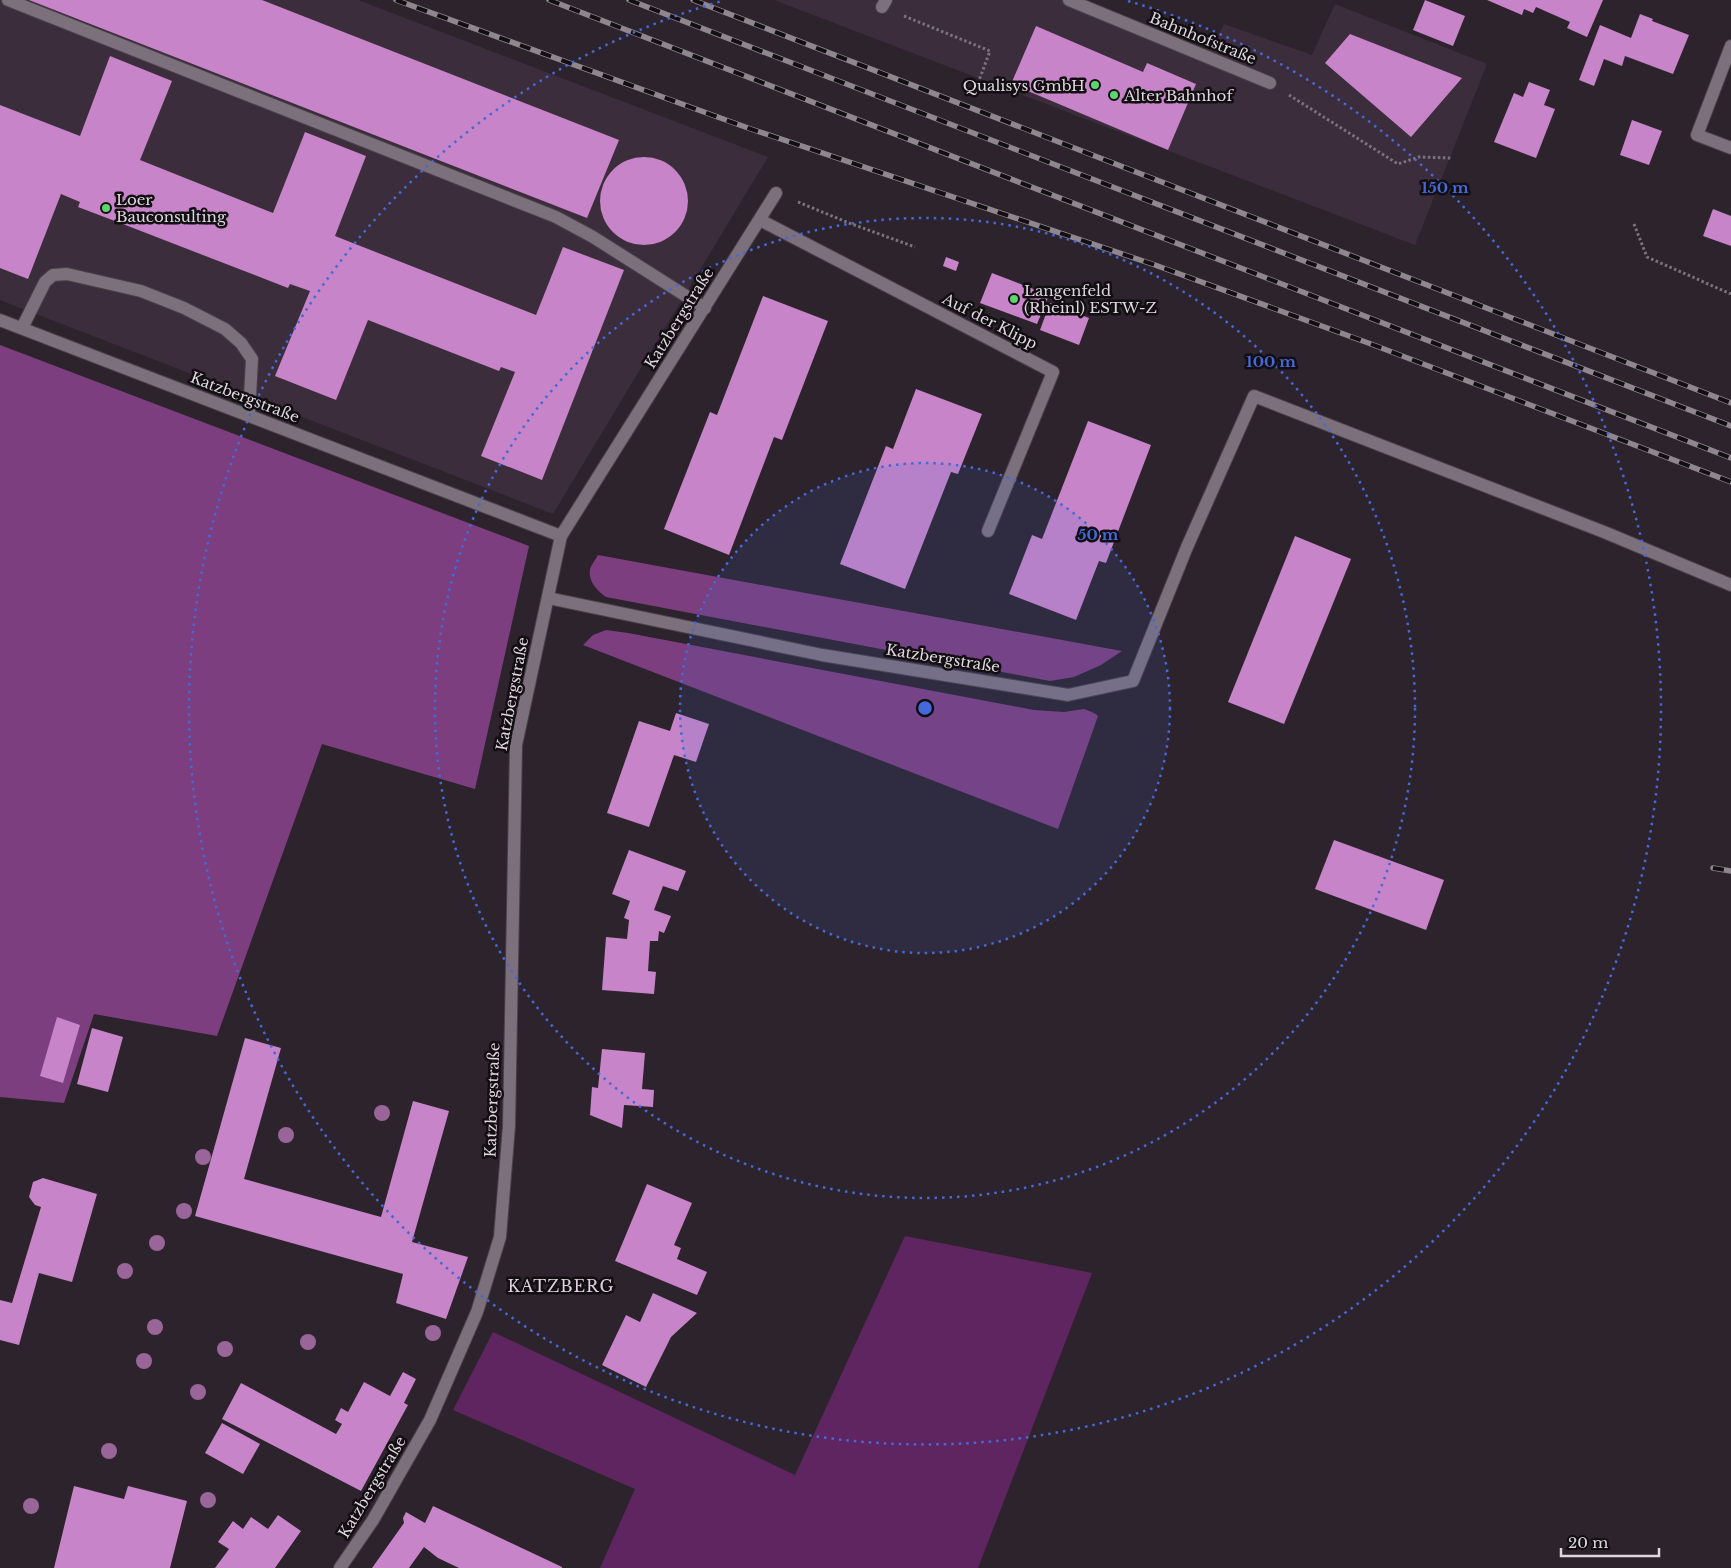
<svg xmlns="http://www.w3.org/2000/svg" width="1731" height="1568" font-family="'Libre Baskerville',serif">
	<rect width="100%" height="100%" fill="#2d232d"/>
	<g fill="#3c2d3c">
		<polygon points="0,0 358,0 768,157 553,514 0,300"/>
		<polygon points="774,0 1070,0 1211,50 1224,24 1312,55 1335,4 1487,64 1415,245"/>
	</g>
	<polygon fill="#5f2561" points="905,1236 1092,1273 978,1568 600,1568 635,1489 453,1410 493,1332 795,1475"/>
	<g fill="#7c3e7e">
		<polygon points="0,345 529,546 475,789 322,744 217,1036 94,1014 64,1103 0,1097"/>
		<path d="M598 555 1122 651 1101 665 1074 677 1050 681 606 597C597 591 588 581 590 570 591 565 596 559 598 555Z"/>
		<polygon points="606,630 628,633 1034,710 1064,712 1084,709 1094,713 1098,716 1058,829 583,645 593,635"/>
	</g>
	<g fill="#c784c8">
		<polygon points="29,0 262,0 619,140 587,218"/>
		<polygon points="1425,0 1465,16 1453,46 1413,30"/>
		<polygon points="1487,0 1603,0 1587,37 1567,28 1570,22 1536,7 1533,13 1524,9 1522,15"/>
		<polygon points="1640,14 1653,19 1652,21 1689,35 1673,74 1625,56 1622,66 1604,59 1594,86 1579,80 1600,25 1631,38"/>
		<polygon points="1036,26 1143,72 1147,63 1196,84 1168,150 1011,84"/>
		<polygon points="1350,34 1462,78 1411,137 1325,63"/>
		<polygon points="110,56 172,81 140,160 273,213 305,132 366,156 335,236 536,315 563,247 624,270 542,480 481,456 515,372 501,367 499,371 368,320 336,400 275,376 310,291 290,284 288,288 128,226 78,207 80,202 61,194 28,279 0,268 0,105 80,136"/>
		<polygon points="1529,82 1550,90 1544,105 1555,109 1536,158 1494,142 1514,93 1523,97"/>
		<polygon points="1632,120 1662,131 1649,165 1620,155"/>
		<circle cx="644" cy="201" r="44"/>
		<polygon points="1713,209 1731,216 1731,246 1703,236"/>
		<polygon points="946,257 959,262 956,271 943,266"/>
		<polygon points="992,273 1049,295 1037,324 980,303"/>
		<polygon points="763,296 828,321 782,440 774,437 729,555 664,529 710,412 717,415"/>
		<polygon points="1050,303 1089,318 1079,345 1040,330"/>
		<polygon points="916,389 982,414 958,474 951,472 905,589 840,564 886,446 893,449"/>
		<polygon points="1088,421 1151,445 1106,563 1099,561 1076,620 1009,594 1032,535 1042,539"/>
		<polygon points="1295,536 1351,559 1284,724 1228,702"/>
		<polygon points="676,713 709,724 696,762 674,755 649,827 607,813 639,721 670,731"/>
		<polygon points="1334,840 1444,880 1426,930 1315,889"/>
		<polygon points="629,850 686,871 678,891 663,886 654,910 671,916 664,933 659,931 658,941 650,941 648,971 656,972 654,994 602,990 606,937 627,939 629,920 624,918 630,901 612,894"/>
		<polygon points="57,1017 80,1025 63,1083 40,1076"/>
		<polygon points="92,1028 123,1037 108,1092 77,1084"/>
		<polygon points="245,1038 281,1048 244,1179 381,1217 413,1101 449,1111 412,1242 468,1257 446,1319 396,1303 403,1274 195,1216"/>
		<polygon points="602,1049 645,1053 642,1089 654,1090 653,1107 624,1105 622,1128 590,1115 592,1087 598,1088"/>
		<polygon points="43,1178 97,1194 72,1282 39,1273 19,1345 0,1340 0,1300 12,1303 41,1207 35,1205 29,1197 33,1182"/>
		<polygon points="647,1184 692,1203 674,1245 681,1248 677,1259 707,1272 697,1295 615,1261"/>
		<polygon points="653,1293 697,1313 671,1337 646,1387 602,1365 626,1315 640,1322"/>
		<polygon points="403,1372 416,1379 404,1403 408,1405 361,1491 222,1419 241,1383 336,1434 342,1424 335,1420 341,1408 348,1412 364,1382 390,1396"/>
		<polygon points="222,1423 260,1444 243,1474 205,1453"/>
		<polygon points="74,1486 124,1499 128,1486 187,1501 170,1568 54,1568"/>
		<polygon points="433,1506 562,1567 562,1568 459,1568 438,1558 424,1547 409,1568 372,1568 404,1523 403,1518 406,1512 425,1523"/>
		<polygon points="278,1515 301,1531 275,1568 215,1568 229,1549 218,1542 233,1521 243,1529 251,1517 268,1529"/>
	</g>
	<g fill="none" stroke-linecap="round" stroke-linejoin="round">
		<g stroke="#4a4149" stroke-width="14">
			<g id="lane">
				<polyline points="8,0 556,217 593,237 705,308"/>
				<polyline points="22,328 45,282 53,275 67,274 141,291 184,308 225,329 241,343 252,359 249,415"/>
				<polyline points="548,598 822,655 1068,695 1133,681 1187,547 1254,396 1604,532 1731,585"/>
			</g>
		</g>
		<g stroke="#4a4149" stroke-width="14">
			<g id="street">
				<polyline points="1069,0 1270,83"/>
				<polyline points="882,7 886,0"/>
				<polyline points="1731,46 1697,135 1731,148"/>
				<polyline points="760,220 1053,372 988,531"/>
				<polyline points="0,320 561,536"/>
				<polyline points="340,1568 373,1520 430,1420 477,1312 500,1237 509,1126 516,745 561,536 776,193"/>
			</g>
		</g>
		<g stroke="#7b727b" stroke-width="3" stroke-dasharray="2.5 2.5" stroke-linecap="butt">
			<polyline points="904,16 990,51 978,83"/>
			<polyline points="1289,95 1398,164 1419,157 1451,158"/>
			<polyline points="798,202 849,223 915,247"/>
			<polyline points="1634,224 1647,257 1731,294"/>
		</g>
		<use href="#lane" stroke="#7d707d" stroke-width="12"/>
		<use href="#street" stroke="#7d707d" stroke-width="12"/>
		<g stroke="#8f868f" stroke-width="5.5">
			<g id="rail">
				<polyline points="396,0 748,128 1155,265 1371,344 1731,482"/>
				<polyline points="549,0 1731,458"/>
				<polyline points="629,0 1731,426"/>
				<polyline points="693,0 1731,403"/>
				<polyline points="1713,868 1731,871"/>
			</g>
		</g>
		<use href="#rail" stroke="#120e12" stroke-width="4" stroke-dasharray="11" stroke-linecap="butt"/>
	</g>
	<g fill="#9a669a">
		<circle cx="382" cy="1113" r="8"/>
		<circle cx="286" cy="1135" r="8"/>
		<circle cx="203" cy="1157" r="8"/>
		<circle cx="184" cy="1211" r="8"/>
		<circle cx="157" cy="1243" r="8"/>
		<circle cx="125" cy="1271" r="8"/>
		<circle cx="155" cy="1327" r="8"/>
		<circle cx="433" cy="1333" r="8"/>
		<circle cx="308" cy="1342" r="8"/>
		<circle cx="225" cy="1349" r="8"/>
		<circle cx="144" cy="1361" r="8"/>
		<circle cx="198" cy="1392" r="8"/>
		<circle cx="109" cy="1451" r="8"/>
		<circle cx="208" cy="1500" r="8"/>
		<circle cx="31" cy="1506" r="8"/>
	</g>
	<circle cx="925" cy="708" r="245" fill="#4469d9" fill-opacity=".12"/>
	<g fill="none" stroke="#4469d9" stroke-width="2.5" stroke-dasharray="2.5 5">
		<circle cx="925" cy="708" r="245"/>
		<circle cx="925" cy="708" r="490"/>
		<path d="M1128 1A736 736 0 1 1 722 1"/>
	</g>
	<g fill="#5bd56e" stroke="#120e12" stroke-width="2">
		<circle cx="1095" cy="85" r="5"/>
		<circle cx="1114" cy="95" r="5"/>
		<circle cx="106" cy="208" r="5"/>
		<circle cx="1014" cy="299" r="5"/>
	</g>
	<g text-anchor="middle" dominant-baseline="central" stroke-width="5" stroke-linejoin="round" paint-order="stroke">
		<g font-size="15" fill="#dfd7de" stroke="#120e12">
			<text transform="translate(1203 38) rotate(22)">Bahnhofstraße</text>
			<text transform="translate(679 318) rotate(-58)">Katzbergstraße</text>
			<text transform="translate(990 321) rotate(27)">Auf der Klipp</text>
			<text transform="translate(245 397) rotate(21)">Katzbergstraße</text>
			<text transform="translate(943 658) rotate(9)">Katzbergstraße</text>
			<text transform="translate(512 694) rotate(-79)">Katzbergstraße</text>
			<text transform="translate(492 1100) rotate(-88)">Katzbergstraße</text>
			<text transform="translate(372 1487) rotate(-59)">Katzbergstraße</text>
		</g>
		<g font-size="15" fill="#dfd7de" stroke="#120e12" text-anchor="start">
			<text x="1085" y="85" text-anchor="end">Qualisys GmbH</text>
			<text x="1124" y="95">Alter Bahnhof</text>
			<text x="116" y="199">Loer<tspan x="116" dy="17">Bauconsulting</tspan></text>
			<text x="1024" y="290">Langenfeld<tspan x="1024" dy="17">(Rheinl) ESTW-Z</tspan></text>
		</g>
		<g font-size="16" letter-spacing="1" fill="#dfd1df" stroke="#120e12">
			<text x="561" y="1286">KATZBERG</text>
		</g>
	</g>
	<circle cx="925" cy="708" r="8" fill="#4469d9" stroke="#120e12" stroke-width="2.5"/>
	<g font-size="15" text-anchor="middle" font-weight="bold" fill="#4469d9" stroke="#120e12" stroke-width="5" stroke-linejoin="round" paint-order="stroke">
		<text x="1445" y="193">150 m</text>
		<text x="1271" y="367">100 m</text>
		<text x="1098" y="540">50 m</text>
	</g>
	<path d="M1561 1548v8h98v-8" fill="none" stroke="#dfd7de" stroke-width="2.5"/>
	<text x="1568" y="1548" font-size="15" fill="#dfd7de" stroke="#120e12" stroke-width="4" paint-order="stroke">20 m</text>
</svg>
